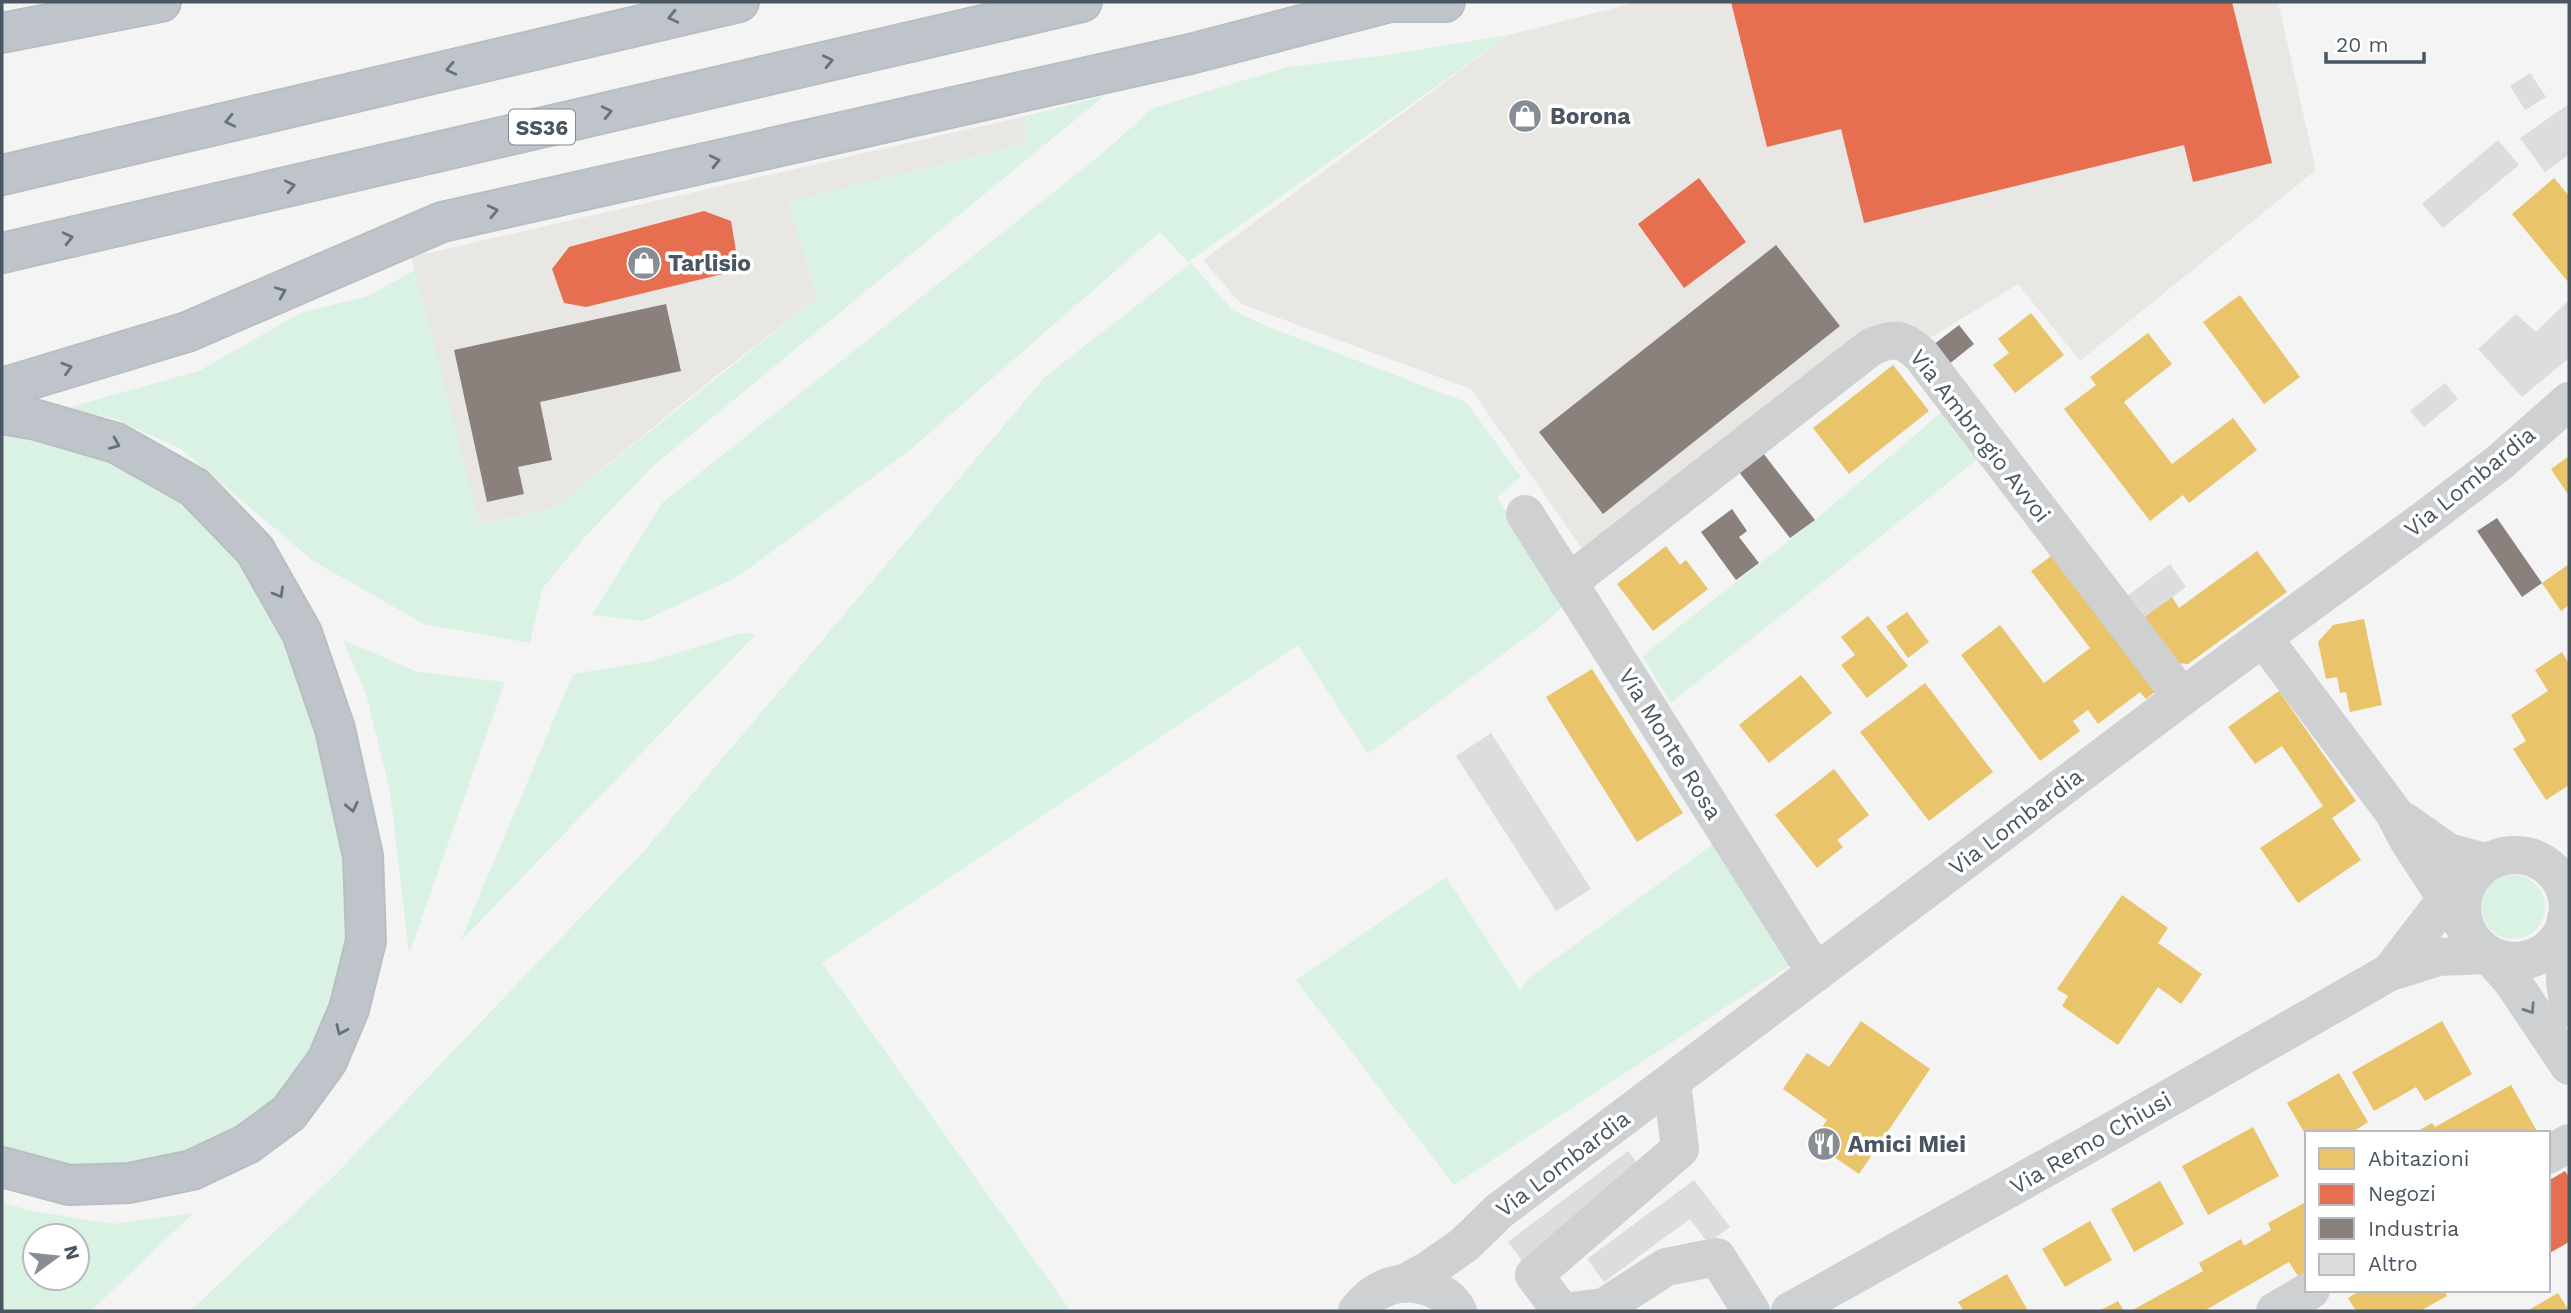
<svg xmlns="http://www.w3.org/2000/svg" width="2571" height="1313" font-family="'Work Sans',sans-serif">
	<rect width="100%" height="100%" fill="#f4f4f4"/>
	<g fill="#e8e7e3">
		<polygon points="1637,2 2278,2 2316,170 2080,361 2018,284 1932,337 1867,330 1583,550 1471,389 1241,304 1203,260 1509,35"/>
		<polygon points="1026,116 1027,143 788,202 818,297 706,384 553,509 479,524 411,257"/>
	</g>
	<g fill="#d9f2e3" fill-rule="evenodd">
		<polygon points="1509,35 1188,262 1160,232 910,450 737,577 643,621 592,615 662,503 1104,152 1153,108 1288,67 1387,55"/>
		<polygon points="1104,96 653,466 583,539 542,589 530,643 424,624 313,561 181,449 112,418 63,409 199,371 300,313 368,296 415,270 479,524 553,509 818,297 788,202 1027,143 1026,116"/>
		<polygon points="1191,263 1232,310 1269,327 1466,402 1521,477 1497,497 1565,605 1537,629 1368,754 1298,645 822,963 1071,1311 190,1311 336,1174 644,851 1045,377"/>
		<polygon points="1943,411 1979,458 1671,703 1642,656 1815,520"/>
		<polygon points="2,435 54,444 124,468 186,506 239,562 284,631 318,732 347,863 354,941 337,1016 297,1083 239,1134 168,1164 91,1171 15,1154 2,1145"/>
		<polygon points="741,633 756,634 460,942 573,674 652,661"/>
		<polygon points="343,640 418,672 505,682 409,954 390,791 367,697"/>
		<polygon points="1716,842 1793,963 1454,1185 1296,980 1446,877 1520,990 1529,978"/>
		<circle cx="2513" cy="907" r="32"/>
		<path d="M2 1202 27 1210 112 1224 193 1213 91 1311H2ZM77 1236V1278H35V1236Z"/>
	</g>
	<g fill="#e9c46a">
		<polygon points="2554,178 2569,196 2569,283 2512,214"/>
		<polygon points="2240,295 2300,377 2264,404 2203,322"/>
		<polygon points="2031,313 2064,355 2015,393 1993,365 2009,353 1998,339"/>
		<polygon points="2148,333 2172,364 2124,402 2172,464 2233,418 2257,450 2189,503 2183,495 2150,521 2064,409 2096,385 2090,377"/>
		<polygon points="1893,365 1929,411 1849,474 1813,428"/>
		<polygon points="2569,456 2569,496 2551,469"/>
		<polygon points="1666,546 1680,565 1686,560 1708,589 1653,631 1617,584"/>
		<polygon points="2059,550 2163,686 2146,699 2140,692 2098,724 2088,710 2073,721 2080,731 2040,761 1961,655 2000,625 2044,683 2090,648 2031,571"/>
		<polygon points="2257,551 2287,592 2188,664 2176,663 2143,618 2172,597 2179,608"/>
		<polygon points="2569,564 2569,605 2561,611 2542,583"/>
		<polygon points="1907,612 1929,642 1908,658 1886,627"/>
		<polygon points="1868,616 1908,666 1867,698 1841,665 1855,655 1841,637"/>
		<polygon points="2364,619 2382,705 2350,712 2346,692 2340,693 2337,677 2326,679 2318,642 2333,625"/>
		<polygon points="2562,652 2569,664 2569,785 2546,800 2513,749 2526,741 2511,715 2548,691 2535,670"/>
		<polygon points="1592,669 1683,813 1637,842 1546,697"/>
		<polygon points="1801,675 1832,713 1769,763 1739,725"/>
		<polygon points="1925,683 1993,772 1929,821 1860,732"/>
		<polygon points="2279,691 2356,801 2332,818 2361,860 2298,903 2260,848 2323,806 2282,746 2255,764 2228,727"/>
		<polygon points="1834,769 1869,815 1837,840 1843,847 1817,868 1775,815"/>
		<polygon points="2122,895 2168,928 2158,943 2202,974 2181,1004 2158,987 2118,1045 2062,1006 2068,996 2057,989"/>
		<polygon points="1861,1021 1930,1069 1859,1174 1812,1142 1827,1120 1783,1089 1807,1053 1829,1067"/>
		<polygon points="2442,1021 2472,1074 2425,1101 2416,1087 2374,1111 2352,1072"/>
		<polygon points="2339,1073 2368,1122 2351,1133 2307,1133 2307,1137 2287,1103"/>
		<polygon points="2511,1085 2538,1133 2414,1133 2432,1123 2435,1127"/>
		<polygon points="2253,1127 2279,1176 2208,1215 2182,1166"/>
		<polygon points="2160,1181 2184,1224 2134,1252 2111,1209"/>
		<polygon points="2304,1203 2307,1208 2307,1271 2298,1276 2289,1262 2204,1311 2131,1311 2203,1271 2199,1263 2241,1239 2244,1246 2271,1230 2268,1223"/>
		<polygon points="2090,1221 2112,1260 2065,1287 2042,1249"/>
		<polygon points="2007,1274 2028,1311 1964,1311 1958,1302"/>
		<polygon points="2361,1290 2444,1290 2447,1296 2420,1311 2356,1311 2348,1298"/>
		<polygon points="2558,1293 2569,1311 2527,1311"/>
		<polygon points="2118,1301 2124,1311 2099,1311"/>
	</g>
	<g fill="#e76f51">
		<polygon points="1731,2 2232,2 2272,163 2193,182 2184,145 1864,223 1841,129 1767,147"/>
		<polygon points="1699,178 1746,242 1684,288 1638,224"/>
		<polygon points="704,211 731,221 737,257 723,274 586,307 564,303 552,269 569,247"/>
		<polygon points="2565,1171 2569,1177 2569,1242 2548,1254 2548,1181"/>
	</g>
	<g fill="#8a817c">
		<polygon points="1776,245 1840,326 1603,514 1539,432"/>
		<polygon points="666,304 681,371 540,402 552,460 518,467 524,494 487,502 454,350"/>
		<polygon points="1959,325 1974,344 1948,365 1933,345"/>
		<polygon points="1763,453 1815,520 1790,538 1739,472"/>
		<polygon points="1732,509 1747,531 1739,537 1759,563 1736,580 1701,532"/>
		<polygon points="2497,518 2542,583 2522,597 2477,531"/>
	</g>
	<g fill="#ddddde">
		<polygon points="2530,73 2546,97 2525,110 2510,86"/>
		<polygon points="2569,104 2569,155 2545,172 2520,138"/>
		<polygon points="2498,140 2519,165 2443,228 2422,204"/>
		<polygon points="2569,300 2569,358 2522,397 2478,349 2516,314 2536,332"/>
		<polygon points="2445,383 2458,399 2424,427 2410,411"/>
		<polygon points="2170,564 2186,587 2143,618 2127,596"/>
		<polygon points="1491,733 1591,889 1556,911 1456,756"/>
		<polygon points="1628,1151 1644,1172 1523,1262 1508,1242"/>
		<polygon points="1694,1180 1730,1227 1708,1243 1690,1219 1604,1282 1587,1259"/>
	</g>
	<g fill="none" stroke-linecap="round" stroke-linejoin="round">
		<g stroke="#b9bec3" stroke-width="42">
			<g id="highway">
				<polyline points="1389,2 1445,2"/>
				<polyline points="2,33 161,2"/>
				<polyline points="2,175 739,2"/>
				<polyline points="2,253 1082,2"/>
				<polyline points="2,388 187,332 442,222 1190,54 1390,2"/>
				<polyline points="2,414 37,420 116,443 194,487 255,550 302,633 335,729 363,856 366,941 349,1009 327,1061 289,1113 247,1144 192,1170 129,1183 69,1185 2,1167"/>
			</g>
		</g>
		<g stroke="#ced0d2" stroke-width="38">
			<polyline points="1525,514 1816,973"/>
			<path d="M1568 583 1871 347C1894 337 1903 338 1921 355L2182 697"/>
			<polyline points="2264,639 2394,813 2408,840 2464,926"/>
			<polyline points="2404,821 2448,852 2486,862"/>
			<circle cx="2515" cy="908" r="53"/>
			<polyline points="2569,918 2566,919 2565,983 2569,1008"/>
			<polyline points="2489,955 2512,981 2569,1066"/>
			<polyline points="2390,972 2440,907 2446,900 2463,891"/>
			<polyline points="2548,1155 2569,1143"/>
			<polyline points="1403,1284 1428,1270 1464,1245 1499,1211 2182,697 2425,519 2500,462 2569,401"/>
			<path d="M1357 1311C1364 1302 1372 1293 1383 1289 1408 1277 1445 1286 1458 1311"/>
			<polyline points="1561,1311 1534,1275 1680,1149 1672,1082"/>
			<polyline points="1571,1311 1604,1307 1666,1267 1717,1257 1751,1311"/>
			<polyline points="1790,1311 2087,1145 2390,972 2438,957 2489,955"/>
			<polyline points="2275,1311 2311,1290"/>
		</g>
		<use href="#highway" stroke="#bec4c9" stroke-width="38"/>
	</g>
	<defs><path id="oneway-chevron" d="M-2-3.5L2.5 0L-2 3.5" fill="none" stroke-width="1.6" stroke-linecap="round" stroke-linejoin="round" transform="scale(1.75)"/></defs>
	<g stroke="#67727b">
		<use href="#oneway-chevron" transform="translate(673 17) rotate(167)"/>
		<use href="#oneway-chevron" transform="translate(828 61) rotate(-13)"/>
		<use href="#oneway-chevron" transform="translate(451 69) rotate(167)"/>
		<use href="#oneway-chevron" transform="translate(607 112) rotate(-13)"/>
		<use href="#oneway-chevron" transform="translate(230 121) rotate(167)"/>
		<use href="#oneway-chevron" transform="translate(715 161) rotate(-13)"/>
		<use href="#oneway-chevron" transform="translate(290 186) rotate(-13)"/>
		<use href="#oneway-chevron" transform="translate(493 211) rotate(-13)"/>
		<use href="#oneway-chevron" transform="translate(68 238) rotate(-13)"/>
		<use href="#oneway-chevron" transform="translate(281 292) rotate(-23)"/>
		<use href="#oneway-chevron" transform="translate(67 368) rotate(-17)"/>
		<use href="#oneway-chevron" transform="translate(115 444) rotate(22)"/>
		<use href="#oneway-chevron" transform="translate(279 593) rotate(60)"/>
		<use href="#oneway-chevron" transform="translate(352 807) rotate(78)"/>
		<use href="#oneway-chevron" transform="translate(341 1030) rotate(114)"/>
	</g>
	<use stroke="#727b83" href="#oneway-chevron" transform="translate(2530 1009) rotate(57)"/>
	<defs>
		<g id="shop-disc" transform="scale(1.75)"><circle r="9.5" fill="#868d94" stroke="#fff"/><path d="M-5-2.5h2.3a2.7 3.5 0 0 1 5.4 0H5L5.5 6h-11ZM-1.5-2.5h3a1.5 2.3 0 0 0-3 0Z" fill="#fff"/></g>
		<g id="restaurant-disc" transform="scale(1.75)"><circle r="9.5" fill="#868d94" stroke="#fff"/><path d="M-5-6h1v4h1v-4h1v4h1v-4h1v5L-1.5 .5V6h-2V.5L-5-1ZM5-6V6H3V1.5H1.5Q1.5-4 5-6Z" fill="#fff"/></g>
	</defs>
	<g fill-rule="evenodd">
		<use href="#shop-disc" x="1525" y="116"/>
		<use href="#shop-disc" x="644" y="263"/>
		<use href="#restaurant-disc" x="1824" y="1144"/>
	</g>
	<g text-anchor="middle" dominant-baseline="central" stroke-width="7" stroke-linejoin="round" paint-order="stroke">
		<rect fill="#fff" stroke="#808990" stroke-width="2" x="509" y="109.5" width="66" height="35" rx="5"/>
		<g font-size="21" font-weight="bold" fill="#4a5661">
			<text x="542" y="127">SS36</text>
		</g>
		<g font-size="23" font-weight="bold" fill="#4a5661" stroke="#fff" text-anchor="start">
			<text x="1550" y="116">Borona</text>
			<text x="668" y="263">Tarlisio</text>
			<text x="1848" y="1144">Amici Miei</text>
		</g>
		<g font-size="23" fill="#4a5661" stroke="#fff">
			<text transform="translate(1980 436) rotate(52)">Via Ambrogio Avvoi</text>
			<text transform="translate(2470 482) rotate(-39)">Via Lombardia</text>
			<text transform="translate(1670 744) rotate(58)">Via Monte Rosa</text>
			<text transform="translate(2016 822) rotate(-37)">Via Lombardia</text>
			<text transform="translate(2091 1143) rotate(-30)">Via Remo Chiusi</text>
			<text transform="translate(1563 1164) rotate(-37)">Via Lombardia</text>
		</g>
	</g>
	<rect width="2571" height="1313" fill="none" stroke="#4a5661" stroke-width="7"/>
	<rect x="2305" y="1131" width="245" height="161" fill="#ffffff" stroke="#b7bbc0" stroke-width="2"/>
	<rect x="2319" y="1148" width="35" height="21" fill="#e9c46a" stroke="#b7bbc0" stroke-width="2"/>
	<text x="2368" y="1166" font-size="21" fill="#4a5661">Abitazioni</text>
	<rect x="2319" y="1184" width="35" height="21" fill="#e76f51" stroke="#b7bbc0" stroke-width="2"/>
	<text x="2368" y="1201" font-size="21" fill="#4a5661">Negozi</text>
	<rect x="2319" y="1218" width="35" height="21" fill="#8a817c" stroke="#b7bbc0" stroke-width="2"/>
	<text x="2368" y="1236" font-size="21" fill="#4a5661">Industria</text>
	<rect x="2319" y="1254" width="35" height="21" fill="#ddddde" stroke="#b7bbc0" stroke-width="2"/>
	<text x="2368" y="1271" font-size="21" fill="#4a5661">Altro</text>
	<g transform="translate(56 1257) rotate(75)"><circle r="33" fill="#ffffff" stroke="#b7bbc0" stroke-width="2"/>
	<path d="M0-5L12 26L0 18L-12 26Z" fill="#868d94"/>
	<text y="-10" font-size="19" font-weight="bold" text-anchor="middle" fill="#4a5661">N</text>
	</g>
	<path d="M2326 52v10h98v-10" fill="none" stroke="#4a5661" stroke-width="3.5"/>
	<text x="2336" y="52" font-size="21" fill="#4a5661" stroke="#ffffff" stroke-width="5" paint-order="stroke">20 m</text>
</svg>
